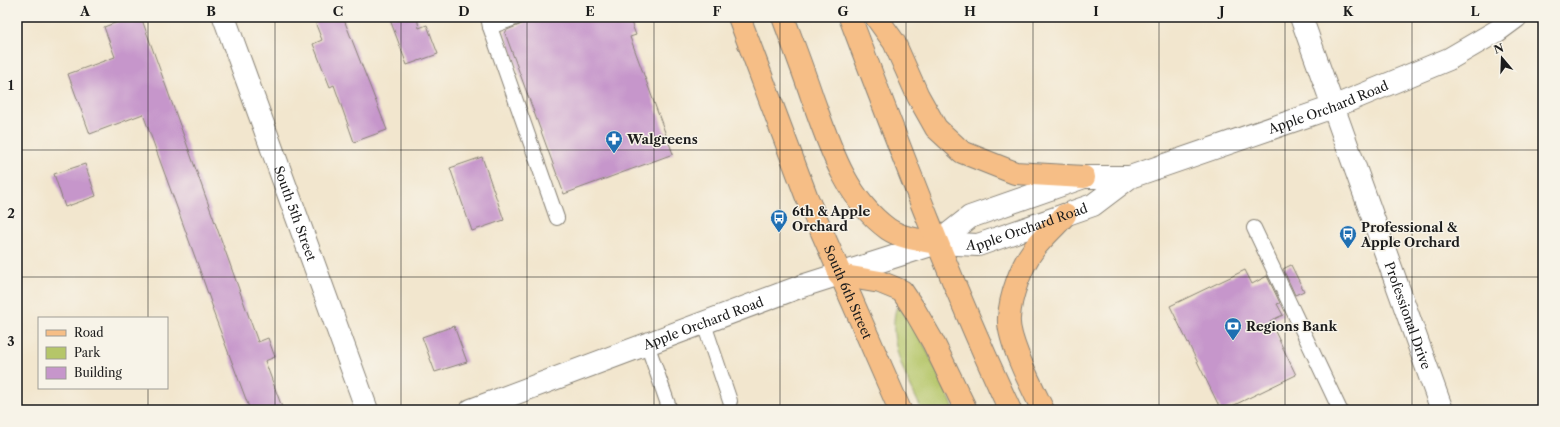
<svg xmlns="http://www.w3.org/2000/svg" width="1560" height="427" font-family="'Libre Caslon Text',serif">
	<rect width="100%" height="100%" fill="#f7f3e8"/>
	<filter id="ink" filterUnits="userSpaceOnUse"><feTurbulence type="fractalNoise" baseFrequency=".025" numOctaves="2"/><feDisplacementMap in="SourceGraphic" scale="8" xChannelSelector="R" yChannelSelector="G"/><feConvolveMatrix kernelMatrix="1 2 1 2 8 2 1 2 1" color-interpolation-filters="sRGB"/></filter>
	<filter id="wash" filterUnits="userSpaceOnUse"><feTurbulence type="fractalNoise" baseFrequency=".012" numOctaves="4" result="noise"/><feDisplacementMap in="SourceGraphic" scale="16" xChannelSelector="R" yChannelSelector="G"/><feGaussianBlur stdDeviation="0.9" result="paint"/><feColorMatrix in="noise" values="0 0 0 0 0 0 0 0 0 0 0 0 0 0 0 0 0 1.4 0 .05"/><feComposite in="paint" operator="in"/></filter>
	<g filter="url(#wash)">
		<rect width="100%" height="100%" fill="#f2e6ce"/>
		<path fill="#b5c669" stroke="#687142" d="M896 308H899L904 310 923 342 955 410H922C907 379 887 344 896 308Z"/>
		<g id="blocks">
			<g fill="#c696cb">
				<polygon points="131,17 141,17 258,342 268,338 275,357 265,361 283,410 250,410 212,309 213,308 199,268 143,114 90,134 68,74 115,57 104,27"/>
				<polygon points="313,17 343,17 387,130 354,142 334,85 330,87 313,44 322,40"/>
				<polygon points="389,17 417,17 419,28 427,25 438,54 407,65"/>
				<polygon points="526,17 629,17 636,35 630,37 673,154 564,194 505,33 507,30 524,23"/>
				<polygon points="482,157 504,220 472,231 450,168"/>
				<polygon points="85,164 96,196 65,207 54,174"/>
				<polygon points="1291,265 1304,291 1295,295 1283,269"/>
				<polygon points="1245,270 1252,284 1267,276 1280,303 1277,304 1283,315 1270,321 1296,375 1224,410 1221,410 1170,306"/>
				<polygon points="454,326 467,362 435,372 422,337"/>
			</g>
		</g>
	</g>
	<g filter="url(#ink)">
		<use href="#blocks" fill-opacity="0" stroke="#878175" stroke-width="1"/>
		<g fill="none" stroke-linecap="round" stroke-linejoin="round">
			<g stroke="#878175" stroke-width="16">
				<g id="lane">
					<polyline points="488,17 490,27 557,218"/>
					<polyline points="490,27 518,17"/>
					<polyline points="1254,228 1340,410"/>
					<polyline points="704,324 730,401"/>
					<polyline points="647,344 670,410"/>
				</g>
			</g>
			<g stroke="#878175" stroke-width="24">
				<g id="street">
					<path id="s1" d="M224 17 367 410"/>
					<path id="s2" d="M1301 17 1442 410"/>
					<path id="s3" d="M937 243 970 217 1084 177H1130L1333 107 1449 59 1497 31 1516 17"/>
					<path id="s4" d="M471 410 802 286 937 243 978 245 1093 205 1130 177"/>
				</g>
			</g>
			<g stroke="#878175" stroke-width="24">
				<g id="primary">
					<path id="s5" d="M739 17 807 198 900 410"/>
					<path d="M783 17C793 44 803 70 812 97 829 144 845 198 888 229 903 239 921 240 937 243"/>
					<path d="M850 17C900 149 950 282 1010 410"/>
					<polyline points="876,17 894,42 918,96 936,128 962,152 1015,173 1084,177"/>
					<polyline points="839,275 880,282 902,291 914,309 933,342 966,410"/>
					<path d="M1043 410C1033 390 1007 339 1009 318 1010 297 1021 266 1034 249 1043 237 1055 227 1065 215"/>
				</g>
			</g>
			<use href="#lane" stroke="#fff" stroke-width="14"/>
			<use href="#street" stroke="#fff" stroke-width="22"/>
			<use href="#primary" stroke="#f6be86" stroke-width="22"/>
		</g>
	</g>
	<path fill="none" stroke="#1c1c1c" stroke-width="1" stroke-opacity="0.55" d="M148 17V318M275 17V410M401 17V410M527 17V410M654 17V410M780 17V410M906 17V410M1033 17V410M1159 17V410M1285 17V410M1412 17V410M17 150H1543M17 277H1543M148 388V410"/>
	<defs>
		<g id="pharmacy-pin" transform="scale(0.9)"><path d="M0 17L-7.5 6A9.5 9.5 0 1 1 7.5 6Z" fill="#1f6fb2" stroke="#f7f3e8"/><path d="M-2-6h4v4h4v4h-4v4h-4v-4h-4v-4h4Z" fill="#fff"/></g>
		<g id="bus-pin" transform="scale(0.9)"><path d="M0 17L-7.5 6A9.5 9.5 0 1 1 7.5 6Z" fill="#1f6fb2" stroke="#f7f3e8"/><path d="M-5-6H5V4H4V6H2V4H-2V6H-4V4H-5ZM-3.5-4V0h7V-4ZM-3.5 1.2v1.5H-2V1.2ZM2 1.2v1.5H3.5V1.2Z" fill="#fff"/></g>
		<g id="bank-pin" transform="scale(0.9)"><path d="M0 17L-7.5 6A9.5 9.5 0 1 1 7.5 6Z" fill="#1f6fb2" stroke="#f7f3e8"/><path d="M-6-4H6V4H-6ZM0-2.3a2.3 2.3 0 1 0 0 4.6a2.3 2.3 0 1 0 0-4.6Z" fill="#fff"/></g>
	</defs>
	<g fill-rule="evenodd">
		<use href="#pharmacy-pin" x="614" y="139"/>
		<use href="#bus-pin" x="779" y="218"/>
		<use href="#bus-pin" x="1348" y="234"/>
		<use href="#bank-pin" x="1233" y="326"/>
	</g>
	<g text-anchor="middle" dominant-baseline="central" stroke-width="3" stroke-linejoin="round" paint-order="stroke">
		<g font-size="13" fill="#1c1c1c" stroke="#f7f3e8">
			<text stroke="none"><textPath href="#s3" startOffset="419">Apple Orchard Road</textPath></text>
			<text stroke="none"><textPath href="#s1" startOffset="209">South 5th Street</textPath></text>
			<text stroke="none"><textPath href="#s4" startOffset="588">Apple Orchard Road</textPath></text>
			<text stroke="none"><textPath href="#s5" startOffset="296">South 6th Street</textPath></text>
			<text stroke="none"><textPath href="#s2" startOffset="317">Professional Drive</textPath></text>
			<text stroke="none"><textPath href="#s4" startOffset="248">Apple Orchard Road</textPath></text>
		</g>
		<g font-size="13" font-weight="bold" fill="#1c1c1c" stroke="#f7f3e8" text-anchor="start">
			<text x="627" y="139">Walgreens</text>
			<text x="792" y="211">6th &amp; Apple<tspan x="792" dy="15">Orchard</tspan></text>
			<text x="1361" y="227">Professional &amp;<tspan x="1361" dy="15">Apple Orchard</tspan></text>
			<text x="1246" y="326">Regions Bank</text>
		</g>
	</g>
	<rect width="1560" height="427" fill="none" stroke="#f7f3e8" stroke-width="44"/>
	<rect x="38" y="317" width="130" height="72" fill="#f7f3e8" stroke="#9f9d96"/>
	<rect x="46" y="330" width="20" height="6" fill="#f6be86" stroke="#9f9d96"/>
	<text x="74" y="337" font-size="12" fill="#1c1c1c">Road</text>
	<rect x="46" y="347" width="20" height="12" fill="#b5c669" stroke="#9f9d96"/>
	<text x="74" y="357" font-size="12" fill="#1c1c1c">Park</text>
	<rect x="46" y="367" width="20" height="12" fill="#c696cb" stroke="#9f9d96"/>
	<text x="74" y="377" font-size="12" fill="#1c1c1c">Building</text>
	<g transform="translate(1502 58) rotate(341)" stroke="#f7f3e8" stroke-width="3" paint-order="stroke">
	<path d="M0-3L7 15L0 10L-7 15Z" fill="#1c1c1c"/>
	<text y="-6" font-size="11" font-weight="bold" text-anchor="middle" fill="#1c1c1c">N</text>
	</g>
	<rect x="22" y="22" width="1516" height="383" fill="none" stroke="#1c1c1c" stroke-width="1.5"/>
	<g font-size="13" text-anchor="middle" font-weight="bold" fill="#1c1c1c">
		<text x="85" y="16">A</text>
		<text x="211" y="16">B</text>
		<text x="338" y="16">C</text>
		<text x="464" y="16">D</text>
		<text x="590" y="16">E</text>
		<text x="717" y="16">F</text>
		<text x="843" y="16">G</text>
		<text x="970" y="16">H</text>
		<text x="1096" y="16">I</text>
		<text x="1222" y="16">J</text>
		<text x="1348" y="16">K</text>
		<text x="1475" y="16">L</text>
		<text x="11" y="90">1</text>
		<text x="11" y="218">2</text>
		<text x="11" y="346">3</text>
	</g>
</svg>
